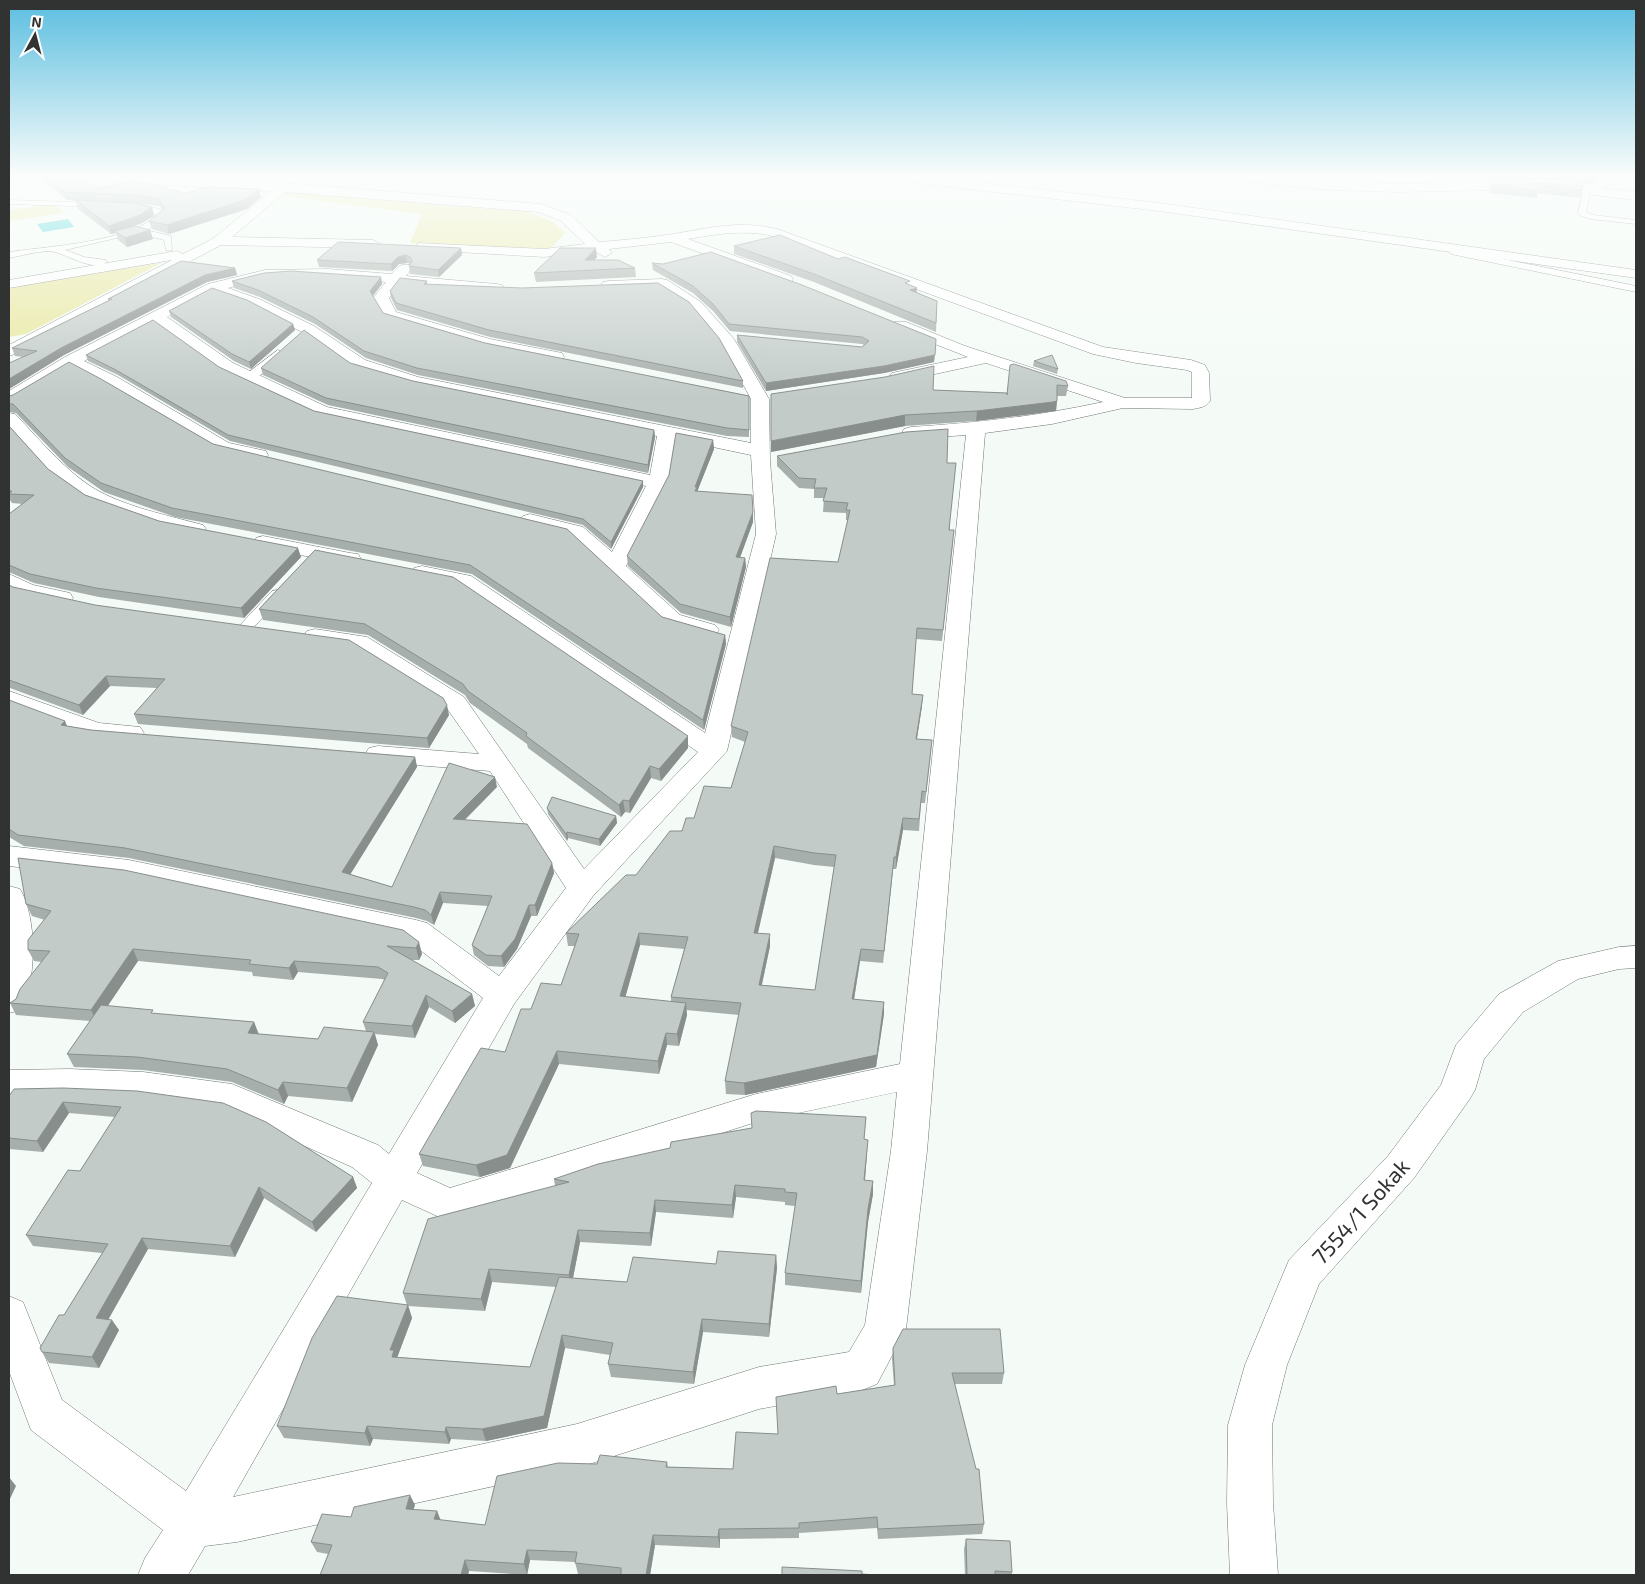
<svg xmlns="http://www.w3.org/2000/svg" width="1645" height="1584" font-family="'Exo 2',sans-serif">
	<rect width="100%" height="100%" fill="#f4fbf6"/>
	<g fill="#e8e79b">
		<polygon points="288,192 529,212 553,222 565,233 548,251 410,243 422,214 282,196"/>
		<polygon points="56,204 63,213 9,221 9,210"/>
		<polygon points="161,263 26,334 9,337 9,287"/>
	</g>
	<polygon fill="#27cdd4" points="68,219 74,227 43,232 37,224"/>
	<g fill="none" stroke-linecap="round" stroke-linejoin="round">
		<g stroke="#717772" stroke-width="1">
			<g id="service">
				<polygon points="1584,188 1591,190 1586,212 1593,215 1636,220 1636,224 1591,219 1579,215 1578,213"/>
				<polygon points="9,200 101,203 105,205 101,207 9,204"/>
				<path d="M126 204 146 206 163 210 166 216 165 218 155 226 146 230 171 236 172 250H166L164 240 138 233 65 250 84 257 106 260 107 262C95 272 69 256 55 252 45 249 20 256 9 258V252C50 246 125 243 158 215L145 210 126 208Z"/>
				<polygon points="1454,249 1636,286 1636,292 1451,254 1450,252"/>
				<path d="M278 350 283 353 282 355C273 364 259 382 245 379L244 377 245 375Z"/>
				<polygon points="277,590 282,591 284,594 282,597 251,630 241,630 239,627 241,624 272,591"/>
			</g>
		</g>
		<g stroke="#717772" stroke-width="1">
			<g id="minor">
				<path d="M68 176H135L283 183 541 204 571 215 599 242C624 240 648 238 673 234 710 228 739 220 777 229L1103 347 1191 360 1205 365 1209 373 1210 401C1206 407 1199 408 1193 409L1123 408 1052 424 985 433 927 1151 906 1329 877 1384 862 1390 759 1409 577 1468 237 1542 205 1546 188 1575H138L145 1558 163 1530 31 1430 9 1371V1296L23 1302 62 1400 186 1491 372 1183 352 1167 228 1112 143 1100 69 1097 9 1098V1070L69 1069 143 1072 232 1084 378 1145 389 1154 483 998 407 940 129 880 9 866V846L129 860 416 920 427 923 499 976 566 888 490 771 378 762 369 760 365 754 369 748 378 746 479 754 446 707 352 648 307 641 303 636 307 631 315 629 367 637 464 697 584 869 698 752 456 586 414 578 411 573 414 568 422 566 471 576 705 733 756 534 751 455 675 439 668 483 626 566 680 615 715 625 719 630 715 635 707 637 664 625 569 536 523 524 520 520 523 516 530 514 583 527 612 552 646 486 316 415 221 371 155 323 84 361 117 377 229 443 266 451 268 455 266 459 259 461 216 451 105 385 72 368 15 402 9 403V391L65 357 208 284 265 270 328 269 392 274C398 267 401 263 410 265L412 268 406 276 497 284 502 285 504 288 502 291 497 292 400 284 389 298 396 312 490 339 562 353 564 357 562 361 556 362 481 346 385 318 373 298 386 282 328 277 265 278 228 288 259 299 314 326 365 360 418 377 751 443V399L721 344 691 308 659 288 608 289 603 288 601 285 603 282 608 281 662 279 667 280 701 302 734 339 769 399 770 461 776 534 727 751 593 896 514 1004 417 1173 450 1188 756 1094 900 1064 966 435 911 439 904 437 902 433 904 429 911 427C976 423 1039 416 1103 402L986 363 898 382 892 381 889 377 892 373 968 357 894 328 892 325 894 322H906L965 346 1125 398H1192V372L1187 370 1136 363 1093 354 769 235C740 230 716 234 688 239L791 276 793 279 791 282H781L671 242 609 249 612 253 605 257 594 251 544 257 423 250 416 246 418 243 544 249 585 244 561 221 539 212 285 192 232 237 373 240 380 244 373 248 221 245 15 354 9 356V345L172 260 9 288V280L177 251 183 254 214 238 271 191 74 180ZM214 292 249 305 302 332 353 368 415 386 657 436 650 475 327 407 233 363 167 317ZM897 1092 891 1151 865 1325 849 1352 759 1367 577 1424 233 1497 402 1200 448 1221 756 1122Z"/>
				<polygon points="1217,176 1261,176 1333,182 1398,184 1545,181 1585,186 1608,176 1620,176 1617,181 1601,188 1636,192 1636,200 1545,189 1398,192 1333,190 1223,180"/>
				<path d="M9 413 15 414C40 440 71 478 104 494 135 509 170 516 203 525L206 529 203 533 196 535 163 528 89 502 53 476 9 428Z"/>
				<polygon points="263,536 350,553 358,554 361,559 358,564 350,565 256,546 252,542 256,538"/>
				<path d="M9 574 33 585 70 593 73 598 70 603C54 607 23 597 9 590Z"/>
				<path d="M9 691 99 723 140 727 144 733 140 739C99 749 47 721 9 707Z"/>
				<path d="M9 886 20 889C37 917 37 981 21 1010L9 1013Z"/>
				<polygon points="1636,946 1636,968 1619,969 1578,979 1523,1012 1484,1059 1475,1090 1469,1100 1414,1178 1319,1284 1287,1365 1272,1425 1273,1503 1278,1575 1230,1575 1227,1503 1228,1425 1245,1365 1289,1260 1388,1156 1441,1085 1456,1045 1499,994 1558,961 1619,947"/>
			</g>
		</g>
		<g stroke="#717772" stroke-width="1">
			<polygon id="motorway" points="884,176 920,176 1159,203 1636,270 1636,278 1159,211 890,180"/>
		</g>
		<use href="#service" fill="#fff" fill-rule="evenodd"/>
		<use href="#minor" fill="#fff" fill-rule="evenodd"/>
		<use href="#motorway" fill="#fff" fill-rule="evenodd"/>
	</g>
	<g fill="#a7afac" fill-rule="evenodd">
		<polygon points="40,176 56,176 102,188 261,197 247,209 169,234 152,229 149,221 163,210 160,206 138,203 152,207 154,216 142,223 131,227 150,230 153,239 127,247 118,240 116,233 111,234 78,209 76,201 68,200 41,179"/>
		<polygon points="1494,176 1596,176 1594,180 1585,184 1545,179 1492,180"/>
		<polygon points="1547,183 1583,187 1580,198 1538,193 1537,198 1489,193 1491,185"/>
		<polygon points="734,246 838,259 910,285 916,292 937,301 936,332 814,282 734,254"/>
		<polygon points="461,248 462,255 439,277 410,274 409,266 411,264 407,263 399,264 392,271 319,267 317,260"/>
		<polygon points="597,257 594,260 635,268 636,277 536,282 534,273"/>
		<polygon points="652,263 934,362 884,373 766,391 737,342 737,335 862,347 864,345 862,344 730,331 713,311 693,293 653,270"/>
		<polygon points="235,268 237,275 207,282 64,355 9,389 9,363 23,357 15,356 12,348 108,301 108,299"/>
		<polygon points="381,277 382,284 373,296 383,313 485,343 749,396 749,437 727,436 418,375 366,358 315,324 260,297 234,288 232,281"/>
		<polygon points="427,281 427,284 743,381 743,388 490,337 397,310 391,298 390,291"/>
		<polygon points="169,311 293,324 295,330 251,369 234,361 171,317"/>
		<polygon points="86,355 219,367 314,411 643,481 643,487 611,549 583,525 230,441 118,375 88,361"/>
		<polygon points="1034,361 1058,369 1057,374 1033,366"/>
		<polygon points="350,363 413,381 654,430 655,437 648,473 328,405 263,375 261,368"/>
		<polygon points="1010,365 1068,386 1066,396 1057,396 1056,411 976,421 905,426 771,452 933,390 1007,393"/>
		<polygon points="9,396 213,444 662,617 725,635 726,644 704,730 472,574 175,517 104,492 68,467 16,413 9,412"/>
		<polygon points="9,426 48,469 85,495 159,521 301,557 244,618 99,597 34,583 9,572 9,514 23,504 12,503 10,500 9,499"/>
		<polygon points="713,440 714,449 697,492 753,522 740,557 745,558 746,567 731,627 681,613 628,566 627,556"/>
		<path d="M777 456 947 463 950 530 953 541 942 641 916 639 912 694 922 706 917 739 931 752 925 803H921L919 831 903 830 896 869H893L883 963 860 961 854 999 884 1014 876 1067 745 1095 726 1094 725 1081 739 1015 686 1010 687 1015 679 1046 667 1045 659 1074 559 1064 510 1168 480 1177 423 1166 419 1154 505 1052 531 1009 561 985 575 946H568L566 933 636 875 694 818 731 788 745 742 732 737 731 726 838 562 848 520H846V513L823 512 824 498H814V489L799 488 777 466ZM775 858 814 865 834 867 815 990 762 985 770 946 758 933ZM640 945 684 949 671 997V1002L625 997Z"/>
		<polygon points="315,550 688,748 661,781 651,778 630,813 625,812 621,817 528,748 527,744 470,703 465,695 368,635 263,620 259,609"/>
		<polygon points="9,585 13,587 449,715 429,748 138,724 134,714 157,688 110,686 83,715 10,688 9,689"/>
		<polygon points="9,700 67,726 91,730 415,757 417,767 350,874 392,887 497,787 465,820 552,863 554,873 537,916 531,916 517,949 504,967 488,966 474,955 472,945 488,906 443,903 434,925 427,921 416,918 129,858 24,846 9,837"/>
		<polygon points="547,808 616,816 617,823 600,846 568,838 567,841 548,814"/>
		<path d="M26 904 403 930 422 954 419 960H411L472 994 475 1006 455 1023 429 1007 415 1038 375 1034 378 1045 352 1102 288 1096 284 1104 232 1082 143 1070 74 1067 67 1054 90 1021 16 1015 10 1003 16 999 42 962 34 961 28 950 45 920 32 916ZM138 961 252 972 253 976 293 980 298 972 382 979 385 980 363 1022 366 1031 318 1039 259 1034 254 1022 155 1014 107 1006Z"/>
		<polygon points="63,1088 353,1177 357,1188 316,1232 264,1198 235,1257 148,1249 108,1319 119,1330 99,1368 49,1363 42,1352 102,1253 33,1246 26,1235 80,1171 115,1117 69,1113 43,1152 9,1149 9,1096"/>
		<path d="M866 1117 864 1139 867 1152 865 1180 873 1194 868 1222 861 1293 785 1285V1273L795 1206 785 1205V1202L736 1197 733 1218 656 1212 651 1246 580 1242 573 1278 627 1282 716 1264 776 1255 777 1268 769 1337 703 1332 694 1384 611 1377 608 1364 610 1355 565 1348 547 1428 486 1441 451 1439 449 1444 373 1439 370 1446 284 1438 277 1426 407 1305 403 1293 555 1186 554 1179ZM492 1282 556 1287 530 1367 397 1357 412 1318 408 1306 485 1311Z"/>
		<polygon points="893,1348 1004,1373 1002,1384 955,1384 984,1524 982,1534 878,1539 877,1528 799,1533 799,1538 720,1539 720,1548 655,1545 650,1575 594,1575 578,1574 575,1562 530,1560 527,1575 469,1571 468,1575 320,1575 328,1554 317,1552 311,1542 351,1517 415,1505 413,1510 437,1511 440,1520 485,1525 597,1464 667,1462 668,1467 733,1469 778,1434 837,1394 894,1385 892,1359"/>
		<polygon points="966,1539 1012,1572 1012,1575 965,1575 964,1549"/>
	</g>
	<g fill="#888e8c">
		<polygon points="1588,176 1596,176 1594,180 1585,184"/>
		<polygon points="259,189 261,197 247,209 169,234 167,225"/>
		<polygon points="152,207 154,216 142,223 117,232 115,231 116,233 111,234 109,226"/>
		<polygon points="150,230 153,239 127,247 125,238"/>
		<polygon points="461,248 462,255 439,277 438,270"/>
		<polygon points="596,248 597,257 586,269 585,260"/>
		<polygon points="406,255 407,263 399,264 392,271 391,264 398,257"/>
		<polygon points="235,268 237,275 207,282 64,355 9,389 9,379 61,348 205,275"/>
		<polygon points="381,277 382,284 371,298 370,291"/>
		<polygon points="917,288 916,296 910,290"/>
		<polygon points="293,324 295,330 251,369 249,362"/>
		<polygon points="935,355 934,362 884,373 766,391 766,383"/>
		<polygon points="1057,401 1056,411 976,421 977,411"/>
		<polygon points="905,415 905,426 771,452 771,441"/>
		<polygon points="654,430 655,437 648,473 648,465"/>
		<polygon points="713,440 714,449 697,492 696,500 695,487"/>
		<polygon points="643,481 643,487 611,549 611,542"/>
		<polygon points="753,512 753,522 737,566 736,557"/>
		<polygon points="298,548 301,557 244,618 241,608"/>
		<polygon points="745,558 746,567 731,627 730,617"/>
		<polygon points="725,635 726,644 704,730 703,720"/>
		<polygon points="106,676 110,686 83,715 79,705"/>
		<polygon points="923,695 922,706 915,750 916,739"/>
		<polygon points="447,705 449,715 429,748 427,738"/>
		<polygon points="65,721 69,731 61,725"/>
		<polygon points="688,736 688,748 661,781 659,769"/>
		<polygon points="415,757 417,767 345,883 342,872"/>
		<polygon points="650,766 651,778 630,813 629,801"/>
		<polygon points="495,777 497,787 455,829 453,819"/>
		<polygon points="623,800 625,812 621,817 619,805"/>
		<polygon points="616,816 617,823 600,846 599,839"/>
		<polygon points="903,818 903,830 896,869 896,857"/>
		<polygon points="567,832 568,838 567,841 566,834"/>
		<polygon points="774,846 775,858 755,945 754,933"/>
		<polygon points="894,857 893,869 883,963 884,951"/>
		<polygon points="552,863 554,873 537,916 535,905"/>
		<polygon points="440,892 443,903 434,925 431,915"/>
		<polygon points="529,905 531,916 517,949 504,967 501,956"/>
		<polygon points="639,933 640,945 622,1009 620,996"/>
		<polygon points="770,934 770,946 759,997 759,985"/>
		<polygon points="419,942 422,954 419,960 416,948"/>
		<polygon points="133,949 138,961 97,1022 91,1010"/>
		<polygon points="861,949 860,961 852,1012 852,999"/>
		<polygon points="294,961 298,972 293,980 289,968"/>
		<polygon points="472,994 475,1006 455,1023 452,1011"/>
		<polygon points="426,995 429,1007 415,1038 412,1026"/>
		<polygon points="884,1002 884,1014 876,1067 745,1095 744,1083"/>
		<polygon points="686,1003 687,1015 679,1046 677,1034"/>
		<polygon points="254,1022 259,1036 248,1033"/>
		<polygon points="374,1032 378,1045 352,1102 347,1088"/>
		<polygon points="666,1033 667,1045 659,1074 658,1061"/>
		<polygon points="557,1051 559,1064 510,1168 480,1177 476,1165"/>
		<polygon points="283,1082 288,1096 284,1104 278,1090"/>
		<polygon points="63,1102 69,1113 43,1152 37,1141"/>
		<polygon points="868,1140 867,1152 864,1192 864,1180"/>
		<polygon points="353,1177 357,1188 316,1232 312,1222"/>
		<polygon points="873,1181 873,1194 868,1222 861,1293 861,1281 868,1209"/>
		<polygon points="735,1185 736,1197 733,1218 732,1205"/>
		<polygon points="259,1187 264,1198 235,1257 230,1246"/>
		<polygon points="655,1200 656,1212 651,1246 650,1233"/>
		<polygon points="578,1230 580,1242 571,1288 569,1275"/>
		<polygon points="142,1238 148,1249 103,1329 96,1318"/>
		<polygon points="776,1255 777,1268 769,1337 769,1324"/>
		<polygon points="489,1269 492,1282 485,1311 481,1299"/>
		<polygon points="408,1305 412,1318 397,1358 392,1357 390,1350"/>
		<polygon points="702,1319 703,1332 694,1384 693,1372"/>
		<polygon points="112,1320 119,1330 99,1368 92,1357"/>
		<polygon points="562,1335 565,1348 547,1428 486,1441 482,1429"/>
		<polygon points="367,1426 373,1439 370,1446 365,1433"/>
		<polygon points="446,1427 451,1439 449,1444 445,1432"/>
		<polygon points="9,1477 16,1486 9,1501"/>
		<polygon points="410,1495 415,1505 410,1520 406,1509"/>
		<polygon points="437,1511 441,1521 434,1519"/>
		<polygon points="719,1529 720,1539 720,1548 718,1537"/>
		<polygon points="653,1535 655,1545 650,1575 646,1575"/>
		<polygon points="527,1550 530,1560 527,1575 524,1564"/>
		<polygon points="465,1560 469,1571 468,1575 461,1575"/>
	</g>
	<g fill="#c2cbc8" stroke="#888e8c" fill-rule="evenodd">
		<polygon points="44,176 56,176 102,188 126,182 141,182 186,193 209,187 259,189 244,200 167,225 149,221 165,208 158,198 137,195 65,192"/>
		<polygon points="1547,183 1583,187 1582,190 1539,185 1539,191 1491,185"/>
		<polygon points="76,200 136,203 152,207 140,215 109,226"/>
		<polygon points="135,226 150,230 125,238 115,231"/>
		<polygon points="780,235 838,259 845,257 910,281 905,283 917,288 910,290 937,301 936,323 814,274 734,246"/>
		<polygon points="338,242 461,248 438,270 409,266 412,261 410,257 406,255 398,257 391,264 317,260"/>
		<polygon points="560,248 596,248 585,260 618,260 635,268 534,273"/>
		<polygon points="711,252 802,285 936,339 935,355 884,366 766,383 737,335 862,347 869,341 862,337 729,324 713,304 693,286 652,263 663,264"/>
		<polygon points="181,261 235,268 205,275 61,348 9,379 9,363 37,351 12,348 112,299 108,299"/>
		<polygon points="291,271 381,277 370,291 383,313 485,343 749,396 749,430 727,428 417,368 364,351 313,317 258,290 232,281 264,273"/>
		<polygon points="400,278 427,281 424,284 522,288 658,283 689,302 719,338 743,381 489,330 396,303 390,291"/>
		<polygon points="212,288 247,300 293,324 249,362 232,354 169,311"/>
		<polygon points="153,320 219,367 314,411 643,481 611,542 583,519 228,435 116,370 86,355"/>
		<polygon points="304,330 350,363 413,381 654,430 648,465 326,398 261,368"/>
		<polygon points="1052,355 1058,369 1034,361"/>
		<polygon points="69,362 101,379 213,444 567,529 662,617 725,635 703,720 470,565 172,508 101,483 65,458 13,404 9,404 9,396 13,395"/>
		<polygon points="1014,364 1066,381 1068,386 1057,385 1057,401 1053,402 977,411 905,415 771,441 771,394 885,377 934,366 933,390 1007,393 1007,395 1010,365"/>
		<polygon points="9,426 48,469 85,495 159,521 298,548 241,608 96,588 30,574 9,565 9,514 34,495 9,494 12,491 9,491"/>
		<path d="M948 429 947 463H956L949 530H954L943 630 917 628 912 694 923 695 916 739 932 740 926 792 922 791 919 819 903 818 896 857H894L884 951 861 949 852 999 884 1002 877 1055 744 1083 725 1081 741 1003 671 997 688 937 639 933 620 996 686 1003 677 1034 666 1033 658 1061 557 1051 507 1155 476 1165 419 1154 481 1048 505 1052 521 1009H531L541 983 561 985 579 934 566 933 626 875H636L670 831H682L686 818H694L704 786 731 788 748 732 731 726 770 558 838 562 850 510H846L848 503 823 501 827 488H814L816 479 799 478 777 456 906 432ZM774 846 814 853 836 855 815 990 759 985 770 934 754 933Z"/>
		<polygon points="676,433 713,440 695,487 697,487 695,491 752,495 753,512 736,557 745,558 730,617 680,604 627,556 669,475"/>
		<polygon points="315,550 453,577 688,736 659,769 650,766 629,801 623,800 619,805 526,736 527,733 468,691 463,684 365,624 259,609"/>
		<polygon points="9,585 13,587 95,605 349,640 443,698 447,705 427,738 134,714 165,679 106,676 79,705 9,680"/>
		<polygon points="9,700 65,721 61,725 91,730 415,757 342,872 392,887 449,763 495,777 453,819 527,824 552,863 535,905 529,905 515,939 501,956 486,955 472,945 492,896 440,892 431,915 425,910 414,907 125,848 18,835 9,829"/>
		<polygon points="552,797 616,816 599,839 567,832 566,834 547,808"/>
		<polygon points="18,858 124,870 403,930 419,942 416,948 387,946 472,994 452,1011 426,995 412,1026 363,1022 388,973 378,967 294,961 289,968 249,964 251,960 133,949 91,1010 10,1003 16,999 20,989 50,951 28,950 28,940 51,911 26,904"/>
		<polygon points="101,1005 153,1010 151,1013 254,1022 248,1033 318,1039 324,1027 374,1032 347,1088 283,1082 278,1090 227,1069 137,1057 67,1054"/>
		<polygon points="63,1088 137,1091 223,1103 266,1122 353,1177 312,1222 259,1187 230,1246 142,1238 96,1318 112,1320 92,1357 42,1352 40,1348 59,1315 64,1315 108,1244 26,1235 68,1170 80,1171 121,1107 63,1102 37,1141 9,1138 9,1096 14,1089"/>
		<polygon points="756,1111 866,1117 864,1139 868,1140 864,1180 873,1181 868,1209 861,1281 785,1273 797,1193 785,1192 785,1189 735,1185 732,1205 655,1200 650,1233 578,1230 569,1275 489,1269 481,1299 403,1293 428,1219 569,1182 554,1179 598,1164 670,1148 671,1142 752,1128 751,1113"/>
		<polygon points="718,1251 776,1255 769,1324 702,1319 693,1372 608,1364 613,1343 562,1335 544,1416 482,1429 446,1427 445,1432 367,1426 365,1433 277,1426 312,1338 337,1296 408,1305 390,1350 394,1350 392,1357 530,1367 559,1277 627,1282 633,1257 716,1264"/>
		<polygon points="903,1329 1000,1329 1004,1373 952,1373 976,1469 979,1469 984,1524 878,1529 877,1517 799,1523 799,1528 719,1529 718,1537 653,1535 646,1575 621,1575 621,1568 575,1563 577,1552 527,1550 524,1564 465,1560 461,1575 320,1575 332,1545 311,1542 322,1514 351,1517 354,1507 410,1495 406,1509 437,1511 434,1519 485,1525 497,1476 558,1463 597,1464 600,1455 667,1462 666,1467 733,1469 736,1432 778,1434 776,1397 836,1386 837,1394 895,1385 893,1348"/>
		<polygon points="966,1539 1010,1541 1012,1572 995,1571 995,1575 967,1575"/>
		<polygon points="782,1567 862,1571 862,1574 876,1575 782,1575"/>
	</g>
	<linearGradient id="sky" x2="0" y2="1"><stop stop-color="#5bbee0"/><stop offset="0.44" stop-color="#fafdfb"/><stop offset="1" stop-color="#fafdfb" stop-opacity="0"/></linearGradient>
	<rect width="1645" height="398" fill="url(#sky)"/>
	<g text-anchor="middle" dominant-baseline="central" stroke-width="4.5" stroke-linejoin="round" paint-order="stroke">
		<g font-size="22" fill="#303331" stroke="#fff">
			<text transform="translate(1360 1211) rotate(-48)">7554/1 Sokak</text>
		</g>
	</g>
	<rect width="1645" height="1584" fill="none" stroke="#303331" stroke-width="20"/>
	<g transform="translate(35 35) rotate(7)" stroke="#ffffff" stroke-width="4" paint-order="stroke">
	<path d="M0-4L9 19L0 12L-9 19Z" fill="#303331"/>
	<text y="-8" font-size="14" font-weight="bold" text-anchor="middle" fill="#303331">N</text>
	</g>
</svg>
